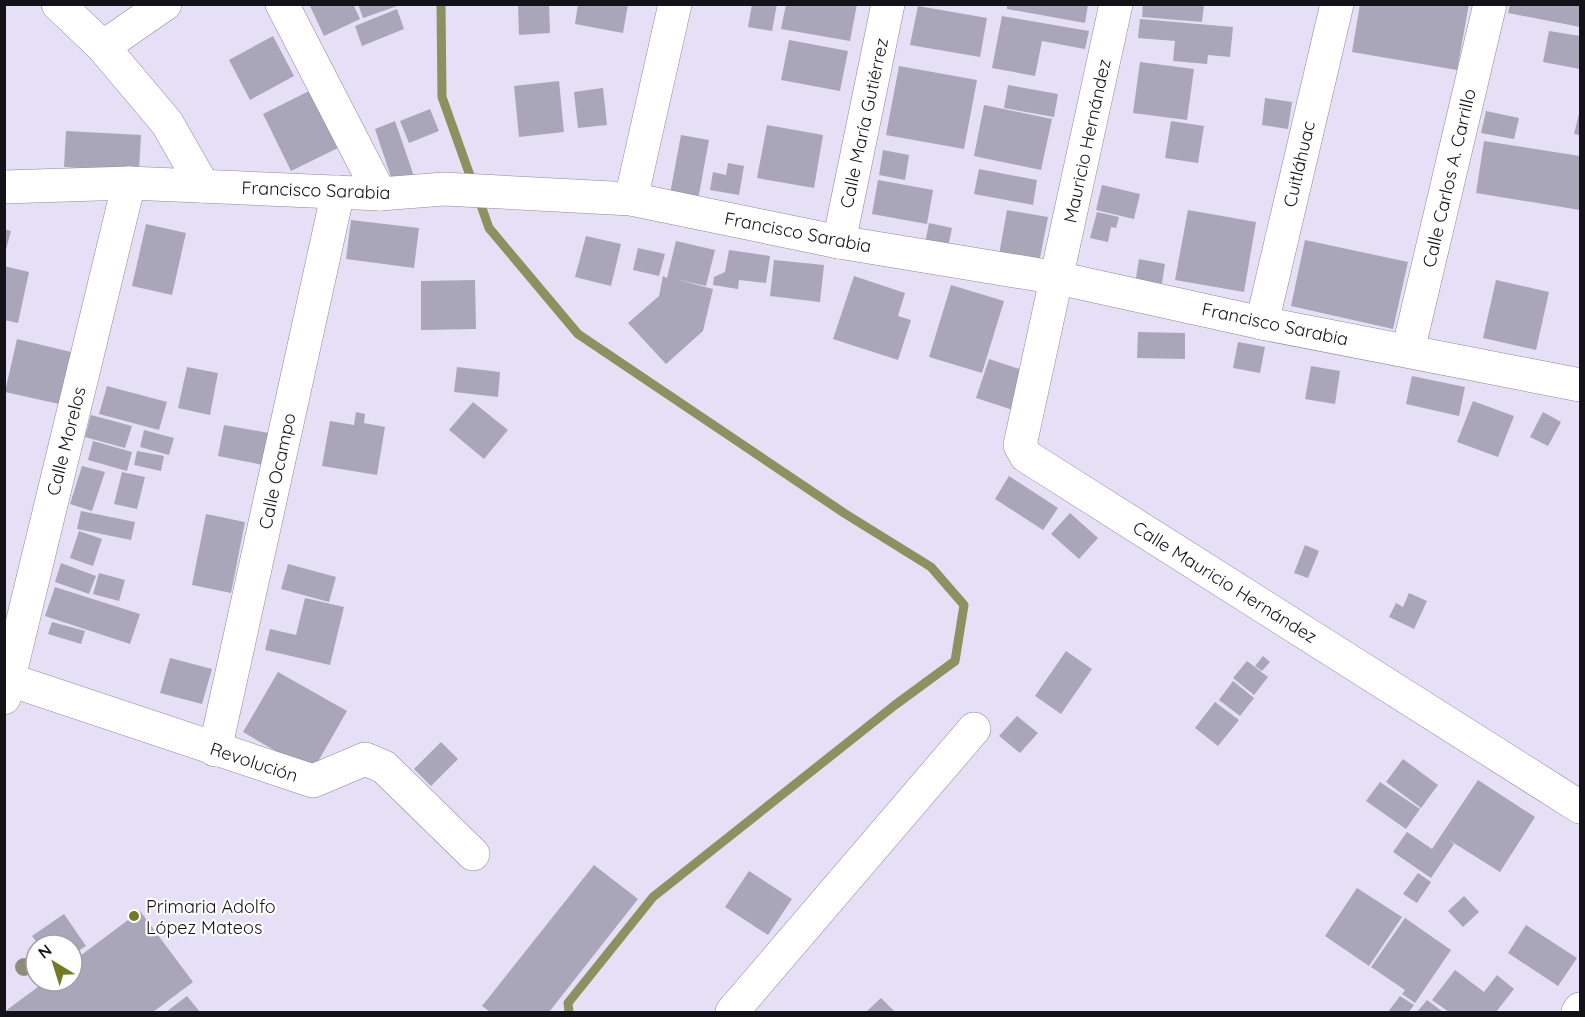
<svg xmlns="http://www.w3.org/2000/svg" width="1585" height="1017" font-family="Quicksand,sans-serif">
	<rect width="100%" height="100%" fill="#e5e0f5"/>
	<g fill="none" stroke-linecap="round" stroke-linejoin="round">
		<g stroke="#8c9160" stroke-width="9">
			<polyline points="441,4 442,97 473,184"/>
			<polyline points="478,197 489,228 578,334 844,513 931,567 964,605 955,661 895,705 653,897 568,1003 569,1012"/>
		</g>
	</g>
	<g fill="#aaa6ba">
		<polygon points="309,4 353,4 360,19 324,36"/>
		<polygon points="358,4 400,4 400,5 363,18"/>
		<polygon points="549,4 550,33 519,35 518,5"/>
		<polygon points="578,4 628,4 623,33 575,24"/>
		<polygon points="752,4 777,4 772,31 748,27"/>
		<polygon points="786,4 857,4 850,41 781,29"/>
		<polygon points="1007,4 1088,4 1085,23 1007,9"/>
		<polygon points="1143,4 1204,4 1202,22 1142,17"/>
		<polygon points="1360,4 1469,4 1457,70 1352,52"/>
		<polygon points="1510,4 1580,4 1580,27 1508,13"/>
		<polygon points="918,6 987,18 980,57 910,45"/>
		<polygon points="397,9 404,29 362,46 355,26"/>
		<polygon points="1002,16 1089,31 1085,49 1042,41 1035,76 992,68"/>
		<polygon points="1140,19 1233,27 1230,57 1208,55 1207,64 1173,61 1175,41 1138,38"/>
		<polygon points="1549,31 1580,36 1580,69 1543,62"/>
		<polygon points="273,36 294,76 250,100 229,60"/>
		<polygon points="789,40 848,51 840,91 781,80"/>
		<polygon points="1140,62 1194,69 1187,120 1133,113"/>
		<polygon points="899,66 977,80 964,149 886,135"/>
		<polygon points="559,81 564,132 519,137 514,86"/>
		<polygon points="1008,85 1058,94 1054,117 1004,108"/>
		<polygon points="603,88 607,125 578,128 574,92"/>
		<polygon points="309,91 338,148 291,171 263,114"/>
		<polygon points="1265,98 1292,102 1288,129 1262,125"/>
		<polygon points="984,105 1052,119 1041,170 974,156"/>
		<polygon points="430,109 439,131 409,143 400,121"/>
		<polygon points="1580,110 1580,135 1574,134"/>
		<polygon points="1486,111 1519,118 1514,139 1481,133"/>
		<polygon points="395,121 415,179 394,186 375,129"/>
		<polygon points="1171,121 1204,126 1198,163 1165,158"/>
		<polygon points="767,125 823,135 814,188 757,178"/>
		<polygon points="66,131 141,135 139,171 64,167"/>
		<polygon points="681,135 709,140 698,200 670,194"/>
		<polygon points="1484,141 1580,156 1580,210 1476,193"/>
		<polygon points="883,150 909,155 905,180 879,175"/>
		<polygon points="728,163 744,166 739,195 710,190 713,172 726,175"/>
		<polygon points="979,169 1037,180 1033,205 974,194"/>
		<polygon points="878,180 933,190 927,224 872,214"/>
		<polygon points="1102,185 1140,194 1134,219 1096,210"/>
		<polygon points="1007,210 1048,217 1039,263 999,255"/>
		<polygon points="1188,210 1256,222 1244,292 1175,280"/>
		<polygon points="1097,212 1119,217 1116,228 1111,227 1108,242 1090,238"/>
		<polygon points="351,220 419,228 414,268 346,259"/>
		<polygon points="929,223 952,228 948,247 925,243"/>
		<polygon points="146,224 186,233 172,295 132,286"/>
		<polygon points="4,229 11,231 5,253 4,253"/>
		<polygon points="586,236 621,244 611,286 575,277"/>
		<polygon points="1305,240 1408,262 1393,329 1291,306"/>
		<polygon points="676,241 715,250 706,286 675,279 713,289 703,331 666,364 628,323 659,296 663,276 667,278"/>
		<polygon points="638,248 665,254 659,276 633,270"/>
		<polygon points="729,250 770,256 766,283 739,280 738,289 713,285 714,277 725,272"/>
		<polygon points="1139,259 1165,264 1161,289 1135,284"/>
		<polygon points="774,260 824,265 820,302 770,296"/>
		<polygon points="4,266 29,272 18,323 4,320"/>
		<polygon points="854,276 905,293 898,316 911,320 898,360 833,339"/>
		<polygon points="475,280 476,329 421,330 421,281"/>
		<polygon points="1496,280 1549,292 1536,350 1483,338"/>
		<polygon points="951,285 1004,301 982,373 929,357"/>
		<polygon points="1138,332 1185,333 1185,359 1137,358"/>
		<polygon points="17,339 71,352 59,404 5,392"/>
		<polygon points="1238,342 1265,347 1260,373 1233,368"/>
		<polygon points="989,359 1029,372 1016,411 976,398"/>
		<polygon points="1311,366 1340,371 1335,404 1305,399"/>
		<polygon points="187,367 218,373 210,415 178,408"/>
		<polygon points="457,367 500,372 498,397 454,392"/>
		<polygon points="1412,376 1465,387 1459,416 1406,404"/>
		<polygon points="107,386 167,402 159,430 99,414"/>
		<polygon points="1473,401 1514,416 1498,457 1457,442"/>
		<polygon points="473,402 508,430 484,459 449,430"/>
		<polygon points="356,412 365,414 364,423 385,427 377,475 322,466 330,421 354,425"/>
		<polygon points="1543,412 1561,422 1548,446 1530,437"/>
		<polygon points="91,415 132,426 125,448 85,437"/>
		<polygon points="224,425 269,433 263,465 218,456"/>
		<polygon points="144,430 174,438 169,455 140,447"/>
		<polygon points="93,441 132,452 127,471 88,460"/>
		<polygon points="137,451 164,456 161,471 134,465"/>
		<polygon points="82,466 105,472 92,511 70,504"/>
		<polygon points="122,472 145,477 137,509 114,504"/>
		<polygon points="1009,476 1058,508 1043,530 995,499"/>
		<polygon points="81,511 135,522 131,540 77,529"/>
		<polygon points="1070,513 1098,538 1079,559 1051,534"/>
		<polygon points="206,514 245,522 231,593 192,585"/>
		<polygon points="79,531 102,539 93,566 70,558"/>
		<polygon points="1305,545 1319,551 1308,578 1294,573"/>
		<polygon points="61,563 96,576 89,594 55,582"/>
		<polygon points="288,564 336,577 329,602 281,589"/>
		<polygon points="99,573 125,580 119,601 93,594"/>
		<polygon points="55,587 140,614 130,644 45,616"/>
		<polygon points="1409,593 1427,601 1414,629 1389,617 1396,603 1403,607"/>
		<polygon points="305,598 344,607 330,665 265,650 270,629 296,635"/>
		<polygon points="52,622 85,631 81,644 48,634"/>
		<polygon points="1066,651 1092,669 1061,714 1035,696"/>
		<polygon points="1263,656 1270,662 1262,671 1255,666"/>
		<polygon points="170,658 212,669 202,704 160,693"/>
		<polygon points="1247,661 1268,677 1254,695 1233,678"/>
		<polygon points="278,672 347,711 312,772 243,732"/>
		<polygon points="1233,681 1254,698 1240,716 1219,700"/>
		<polygon points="1215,702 1239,720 1218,746 1195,728"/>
		<polygon points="1017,716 1038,733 1020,753 999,736"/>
		<polygon points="441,742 458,759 431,786 414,769"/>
		<polygon points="1403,759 1438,785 1421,808 1386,782"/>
		<polygon points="1478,780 1535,817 1500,872 1449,840 1454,844 1431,878 1393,852 1407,832 1432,849"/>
		<polygon points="1380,782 1420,809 1406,829 1366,801"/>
		<polygon points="594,865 638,899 549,1012 490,1012 482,1006"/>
		<polygon points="749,871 792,899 768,935 725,907"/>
		<polygon points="1418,873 1431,882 1417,903 1403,894"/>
		<polygon points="1357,888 1402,917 1369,966 1325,936"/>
		<polygon points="1464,896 1479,912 1463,927 1448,911"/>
		<polygon points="140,911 193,982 153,1012 4,1012 46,981 72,981 72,962"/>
		<polygon points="64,914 86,946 72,955 72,945 39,945 32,936"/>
		<polygon points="1405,918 1451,950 1415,1003 1402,994 1405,990 1371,967"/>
		<polygon points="1526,925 1577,958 1558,986 1508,953"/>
		<polygon points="1455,970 1484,992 1497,975 1514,989 1496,1012 1449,1012 1432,1000"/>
		<polygon points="187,996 200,1012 166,1012"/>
		<polygon points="1400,996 1414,1005 1409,1012 1388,1012"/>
		<polygon points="881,998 895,1012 866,1012"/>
		<polygon points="1427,1000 1443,1012 1417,1012"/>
	</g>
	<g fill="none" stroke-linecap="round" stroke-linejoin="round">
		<g stroke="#8c889b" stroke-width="34">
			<g id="minor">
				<polyline points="58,4 103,47 167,123 203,186"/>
				<polyline points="282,4 380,194"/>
				<polyline points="1116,4 1020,445 1026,456 1580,807"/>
				<polyline points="103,47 165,4"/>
				<polyline points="4,187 129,183 380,194 444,189 631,199 839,242 1058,278 1262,323 1580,385"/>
				<polyline points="631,199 675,4"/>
				<polyline points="839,242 888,4"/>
				<polyline points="1262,323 1337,4"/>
				<polyline points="1408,351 1490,4"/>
				<polyline points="4,678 313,781 365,759 384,767 473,854"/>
				<polyline points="4,698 129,183"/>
				<polyline points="215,750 338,192"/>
				<polyline points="732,1012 974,729"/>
				<polyline points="1578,1012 1580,1009"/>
			</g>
		</g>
		<use href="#minor" stroke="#fff" stroke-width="33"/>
	</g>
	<circle fill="#8d8e79" cx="24" cy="967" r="9"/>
	<circle fill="#727a24" stroke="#fff" stroke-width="2" cx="134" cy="916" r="6"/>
	<g text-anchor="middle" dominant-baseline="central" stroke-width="4.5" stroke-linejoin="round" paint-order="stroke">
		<g font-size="18" fill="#141219" stroke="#fff">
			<text transform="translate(864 123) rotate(-78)">Calle María Gutiérrez</text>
			<text transform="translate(1087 141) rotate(-78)">Mauricio Hernández</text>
			<text transform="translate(1299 164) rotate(-77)">Cuitláhuac</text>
			<text transform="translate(1449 178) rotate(-77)">Calle Carlos A. Carrillo</text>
			<text transform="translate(316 190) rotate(2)">Francisco Sarabia</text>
			<text transform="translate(798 232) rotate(11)">Francisco Sarabia</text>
			<text transform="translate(1275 324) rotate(12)">Francisco Sarabia</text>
			<text transform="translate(66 441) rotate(-76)">Calle Morelos</text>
			<text transform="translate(277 471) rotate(-78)">Calle Ocampo</text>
			<text transform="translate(1225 582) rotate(32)">Calle Mauricio Hernández</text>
			<text transform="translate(254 762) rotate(18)">Revolución</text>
		</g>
		<g font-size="18" fill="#141219" stroke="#fff" text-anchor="start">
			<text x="146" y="906">Primaria Adolfo<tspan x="146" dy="21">López Mateos</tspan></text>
		</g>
	</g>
	<rect width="1585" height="1017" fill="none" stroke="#141219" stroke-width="12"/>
	<g transform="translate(54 963) rotate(322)"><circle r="28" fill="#ffffff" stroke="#a1a0a3" stroke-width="1.5"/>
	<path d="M0-4.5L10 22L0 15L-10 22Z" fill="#727a24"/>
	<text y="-9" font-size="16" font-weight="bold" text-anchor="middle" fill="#141219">N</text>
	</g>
</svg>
